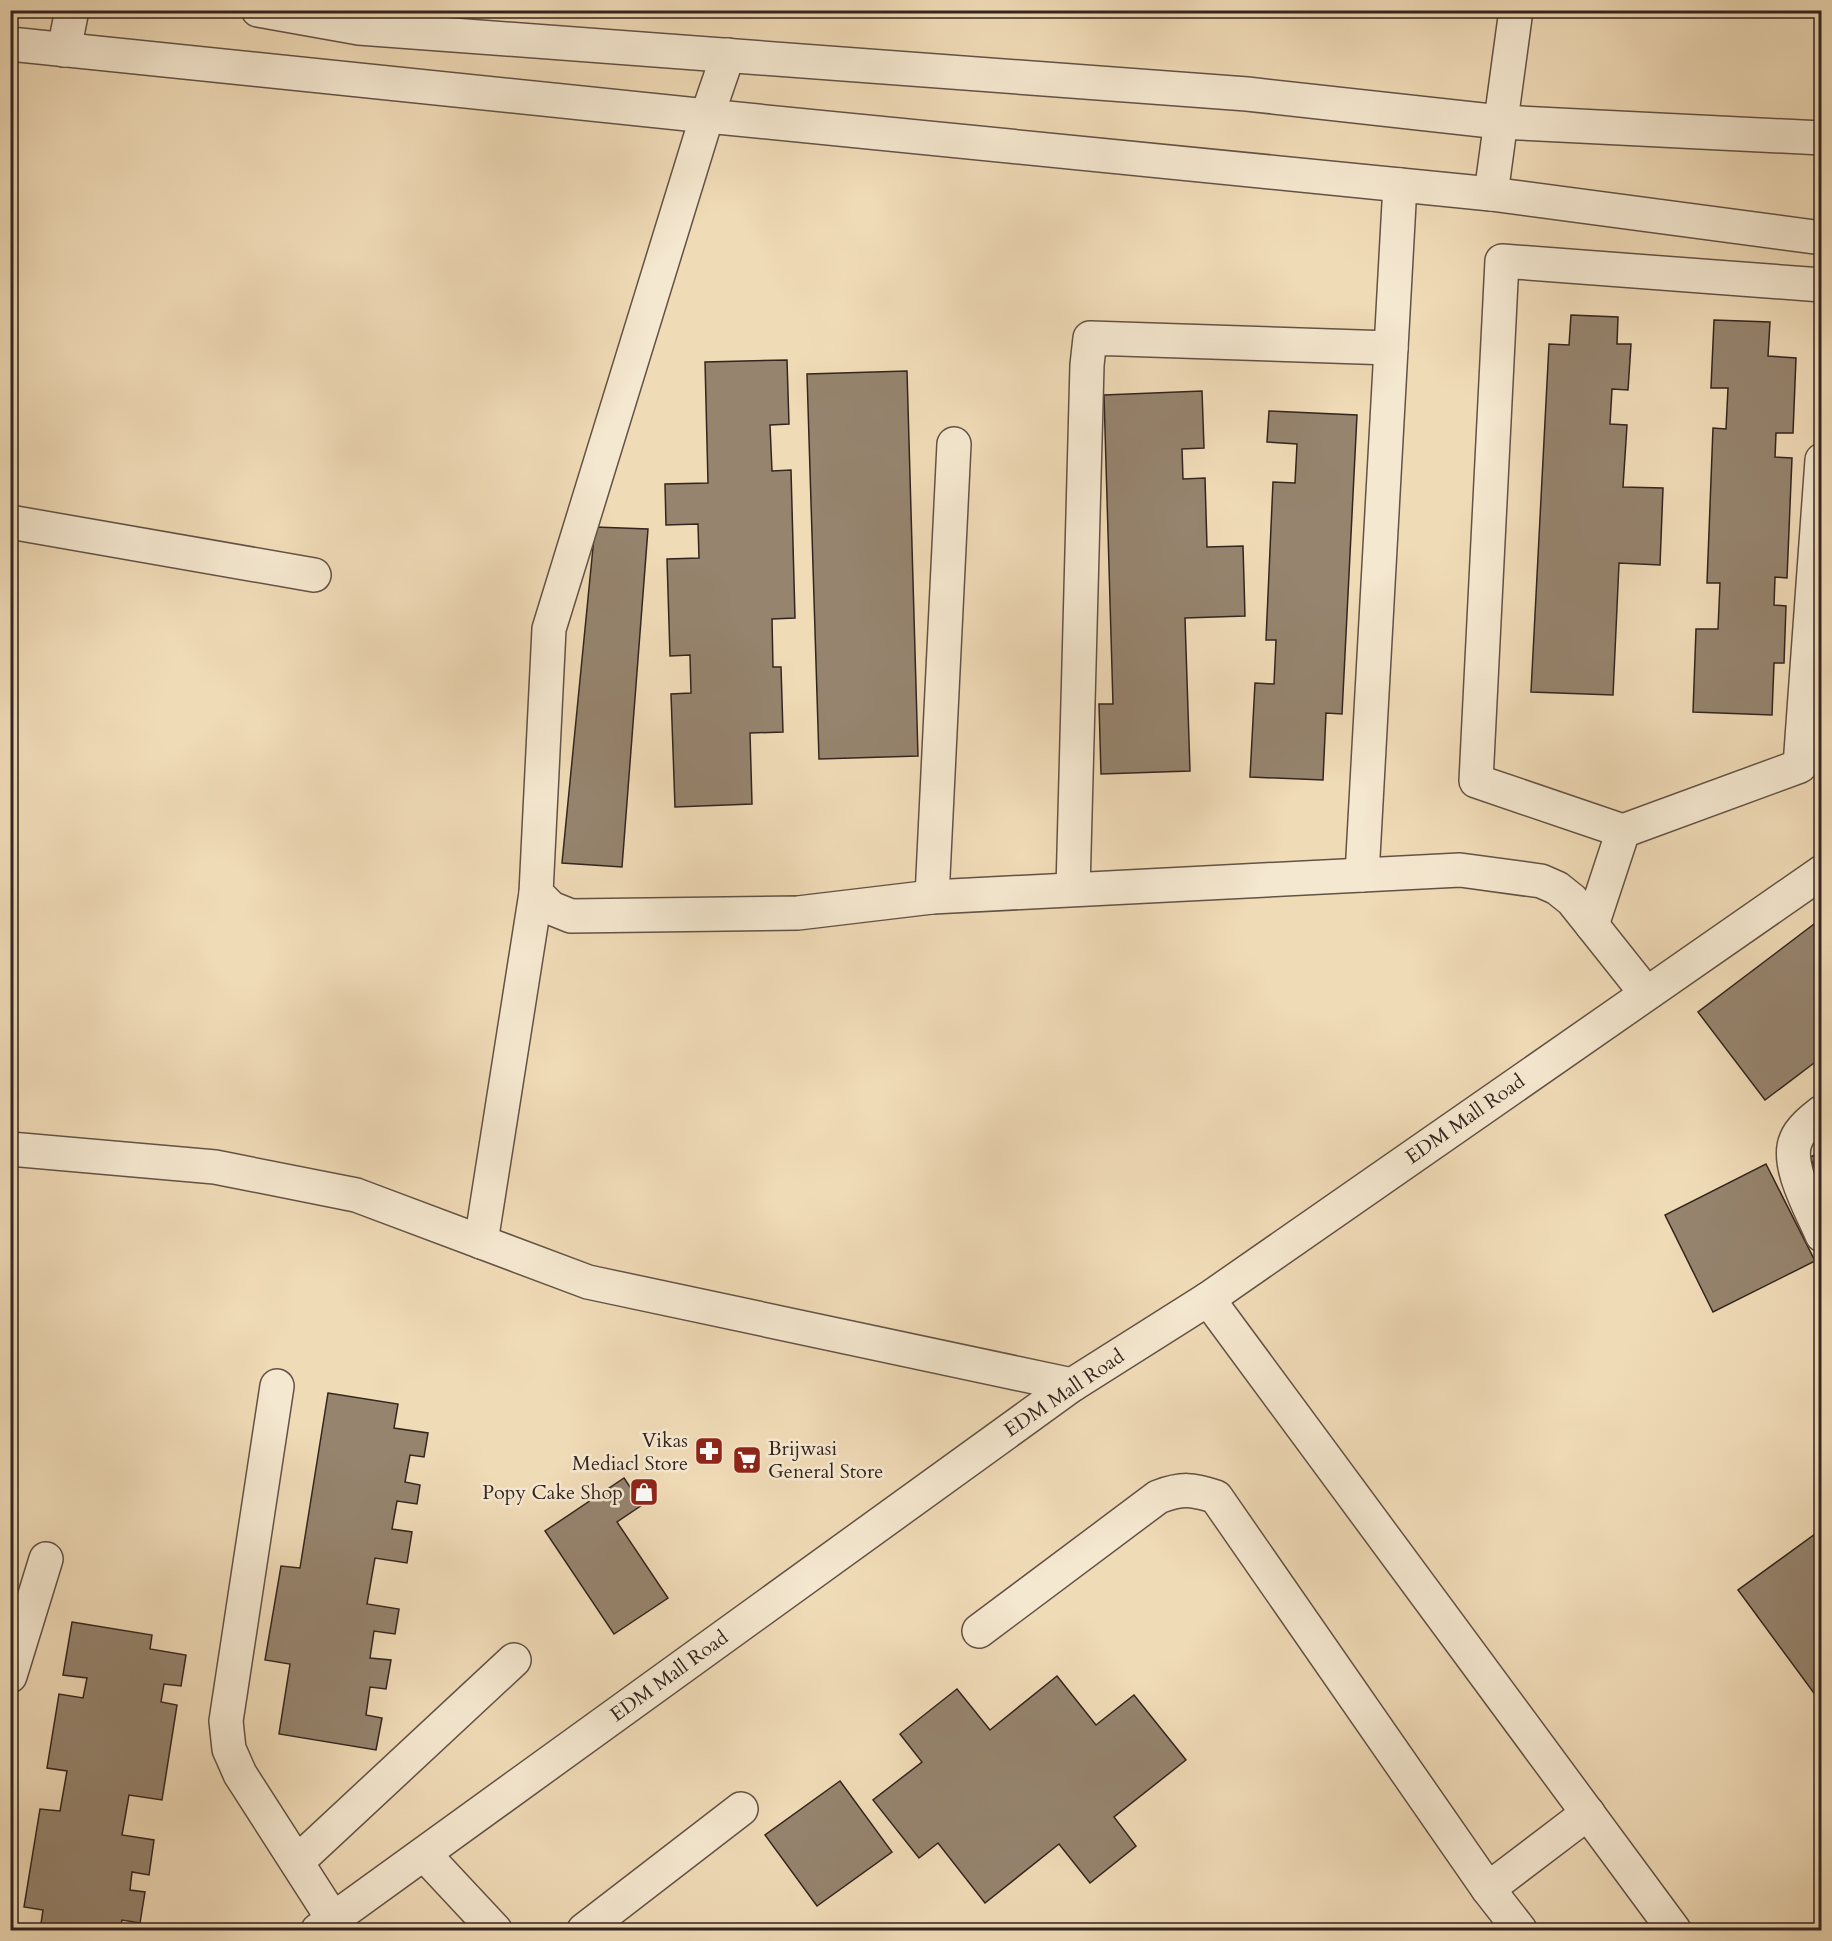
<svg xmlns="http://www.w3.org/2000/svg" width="1832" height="1941" font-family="Cardo,serif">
	<rect width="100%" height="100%" fill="#f0dbb7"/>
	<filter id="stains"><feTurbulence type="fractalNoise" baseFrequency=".00333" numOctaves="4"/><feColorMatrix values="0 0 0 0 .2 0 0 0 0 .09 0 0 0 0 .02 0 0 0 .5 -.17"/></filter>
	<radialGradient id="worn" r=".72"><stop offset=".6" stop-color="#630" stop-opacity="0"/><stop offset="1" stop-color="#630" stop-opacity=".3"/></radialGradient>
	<g fill="#96846e" stroke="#34251f" stroke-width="1.5">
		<polygon points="1571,315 1618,317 1617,344 1631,344 1628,390 1612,389 1610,424 1627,425 1623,487 1663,488 1660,565 1619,563 1613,695 1531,692 1549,344 1569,345"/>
		<polygon points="1714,320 1770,322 1768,356 1796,358 1793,433 1776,433 1775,457 1792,458 1787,578 1775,577 1774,605 1786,606 1784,663 1774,663 1772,715 1693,712 1696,629 1718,629 1720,583 1707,583 1713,428 1726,429 1728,388 1711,388"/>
		<polygon points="787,360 789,424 770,425 772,471 791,470 795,618 772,619 773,667 781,667 783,732 750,733 752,804 675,807 671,694 691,693 690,655 670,656 667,559 699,558 698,524 666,525 665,484 708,483 705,362"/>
		<polygon points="907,371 918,756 819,759 807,374"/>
		<polygon points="1202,391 1204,448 1182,449 1183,479 1205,478 1207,547 1243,546 1245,616 1185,618 1190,771 1101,774 1099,704 1113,704 1104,395"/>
		<polygon points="1269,411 1357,415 1342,714 1326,713 1323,780 1250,777 1255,683 1274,684 1276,640 1266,640 1273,482 1295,483 1297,444 1267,442"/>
		<polygon points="595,527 648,529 622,867 562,863"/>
		<polygon points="1822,918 1822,1057 1765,1100 1698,1012"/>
		<polygon points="1822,1152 1822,1184 1810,1157"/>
		<polygon points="1766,1164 1815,1261 1713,1312 1665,1215"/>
		<polygon points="328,1393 398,1404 394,1428 428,1433 424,1457 410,1455 405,1482 420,1485 417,1504 397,1501 392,1529 412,1532 407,1563 375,1558 367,1604 399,1609 395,1634 374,1631 370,1658 391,1660 386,1689 370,1687 366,1715 382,1718 376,1750 279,1734 290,1664 265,1660 281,1566 300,1568"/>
		<polygon points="624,1478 642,1505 617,1522 668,1598 614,1634 545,1531"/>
		<polygon points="1822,1529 1822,1704 1738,1590"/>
		<polygon points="72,1622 152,1635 150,1649 186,1655 181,1686 164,1684 161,1702 177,1705 162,1800 129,1795 122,1835 154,1840 149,1875 132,1872 130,1890 145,1892 140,1923 122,1920 120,1930 20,1930 20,1926 40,1930 43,1910 24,1907 40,1809 60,1811 67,1771 47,1768 59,1694 83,1698 87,1678 63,1675"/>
		<polygon points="1057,1676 1096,1725 1134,1695 1186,1760 1114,1817 1136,1846 1090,1883 1059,1844 985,1903 938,1843 919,1858 873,1800 922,1762 900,1734 957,1689 990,1730"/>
		<polygon points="840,1781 892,1852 817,1906 765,1835"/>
	</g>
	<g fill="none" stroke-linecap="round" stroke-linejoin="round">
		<g stroke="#635245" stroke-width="36">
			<g id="minor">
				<polyline points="258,10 359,28 1247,94 1500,122 1822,138"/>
				<polyline points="10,44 707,116 1491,194 1822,238"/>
				<polyline points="64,50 72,10"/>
				<polyline points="728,55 707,116 549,629 536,893 551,908 571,916 798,913 932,897 1460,870 1541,881 1557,888 1572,900 1646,993"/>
				<polyline points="1491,194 1516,10"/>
				<polyline points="1822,285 1502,261 1476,781 1623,831 1800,766 1822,460"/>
				<polyline points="10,522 314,575"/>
				<polyline points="1362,875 1400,185"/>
				<polyline points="1073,889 1087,365 1090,338 1391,348"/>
				<polyline points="932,897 954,444"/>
				<polyline points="1592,925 1623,831"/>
				<path d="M1822 1112C1813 1119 1800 1129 1796 1140 1785 1164 1812 1211 1822 1235"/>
				<polyline points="10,1149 215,1167 356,1195 588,1282 1072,1385"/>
				<polyline points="481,1242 536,893"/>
				<polyline points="1208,1299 1674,1930"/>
				<polyline points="277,1386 226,1721 229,1749 240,1774 333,1919"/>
				<path d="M979 1631 1158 1497C1182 1488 1193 1489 1216 1497L1488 1889 1520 1930"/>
				<polyline points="10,1676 46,1559"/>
				<polyline points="424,1854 495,1930"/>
				<polyline points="297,1862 514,1660"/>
				<polyline points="1488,1889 1588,1813"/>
				<polyline points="318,1930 1072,1385 1208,1299 1822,872"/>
				<polyline points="584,1930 741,1809"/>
			</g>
		</g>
		<use href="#minor" stroke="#f5e8d0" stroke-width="33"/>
	</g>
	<defs>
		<g id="pharmacy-square" transform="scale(1.5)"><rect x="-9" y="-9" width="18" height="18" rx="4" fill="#8f2418" stroke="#f5e8d0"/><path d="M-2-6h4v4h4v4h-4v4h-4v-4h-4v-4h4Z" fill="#fff"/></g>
		<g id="supermarket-square" transform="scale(1.5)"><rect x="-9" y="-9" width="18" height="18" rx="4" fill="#8f2418" stroke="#f5e8d0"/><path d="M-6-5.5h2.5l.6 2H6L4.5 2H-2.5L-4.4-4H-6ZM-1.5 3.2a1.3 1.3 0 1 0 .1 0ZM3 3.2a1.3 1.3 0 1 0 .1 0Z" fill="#fff"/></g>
		<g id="shop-square" transform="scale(1.5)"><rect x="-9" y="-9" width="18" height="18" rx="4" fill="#8f2418" stroke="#f5e8d0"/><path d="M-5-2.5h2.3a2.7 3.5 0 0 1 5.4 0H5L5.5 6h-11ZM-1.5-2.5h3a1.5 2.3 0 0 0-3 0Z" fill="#fff"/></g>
	</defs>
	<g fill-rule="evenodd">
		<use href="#pharmacy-square" x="709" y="1451"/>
		<use href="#supermarket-square" x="747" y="1460"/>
		<use href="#shop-square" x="644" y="1492"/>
	</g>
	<g text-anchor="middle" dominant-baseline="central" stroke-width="5" stroke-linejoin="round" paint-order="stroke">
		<g font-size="20" fill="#34251f" stroke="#f5e8d0">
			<text transform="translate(1465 1119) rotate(-35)">EDM Mall Road</text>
			<text transform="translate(1064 1393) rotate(-34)">EDM Mall Road</text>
			<text transform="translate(669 1676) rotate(-36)">EDM Mall Road</text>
		</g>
		<g font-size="20" fill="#34251f" stroke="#f5e8d0" text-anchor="end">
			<text x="688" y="1440">Vikas<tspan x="688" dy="23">Mediacl Store</tspan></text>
			<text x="768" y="1448" text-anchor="start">Brijwasi<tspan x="768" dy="23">General Store</tspan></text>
			<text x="623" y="1492">Popy Cake Shop</text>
		</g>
	</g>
	<rect width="1832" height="1941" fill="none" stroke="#f0dbb7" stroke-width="36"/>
	<rect x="12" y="12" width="1808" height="1917" fill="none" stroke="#34251f" stroke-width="3"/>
	<rect x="18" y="18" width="1796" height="1905" fill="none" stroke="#34251f" stroke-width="1.5"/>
	<rect width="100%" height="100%" filter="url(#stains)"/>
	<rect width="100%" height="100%" fill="url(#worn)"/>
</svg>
